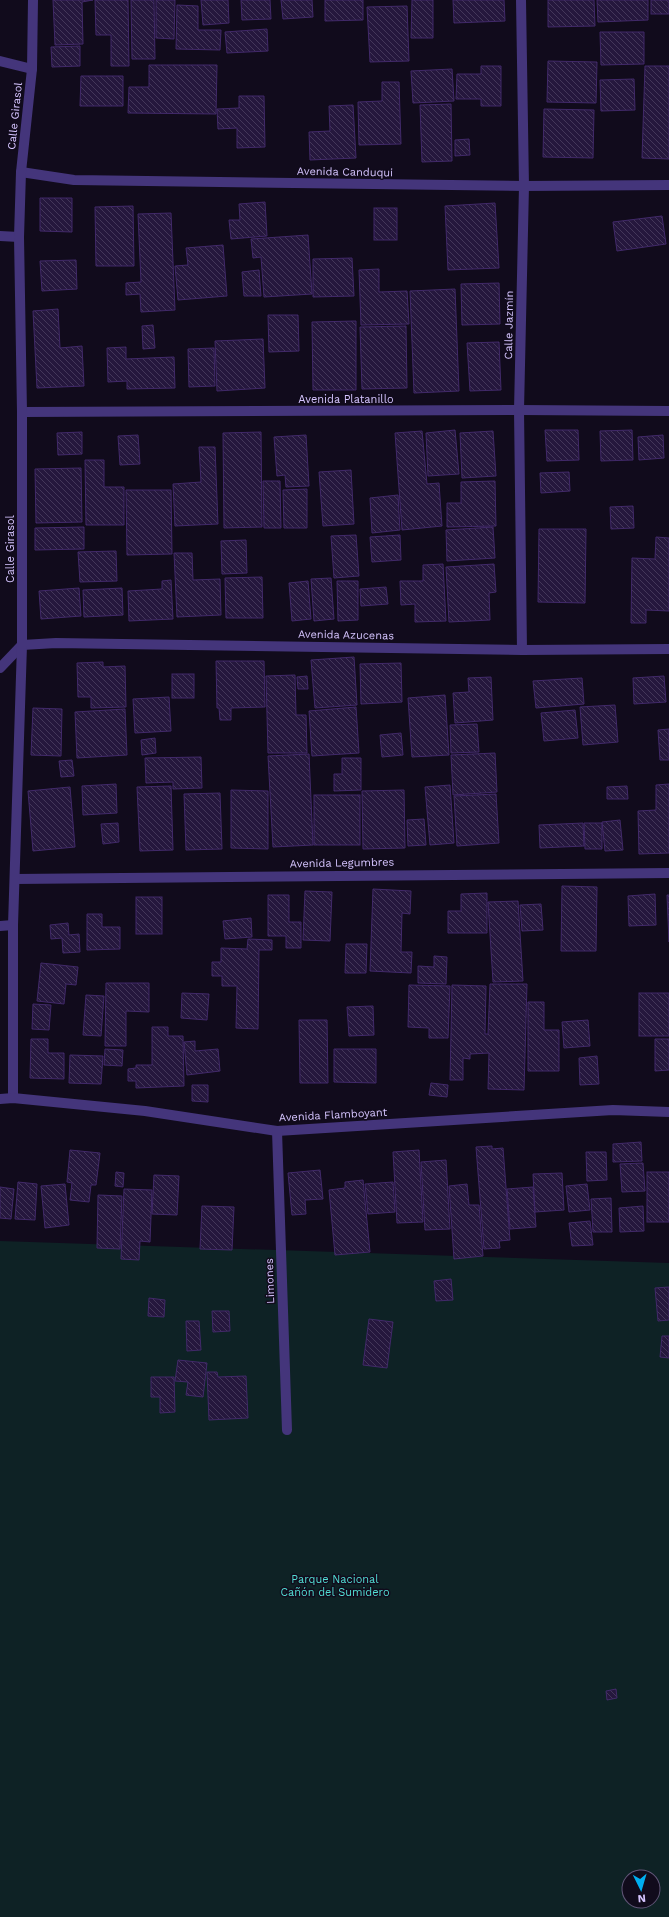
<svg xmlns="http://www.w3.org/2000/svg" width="669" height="1917" font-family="'Work Sans',sans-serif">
	<defs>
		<pattern id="building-back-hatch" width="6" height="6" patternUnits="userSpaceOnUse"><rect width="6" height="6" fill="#25173d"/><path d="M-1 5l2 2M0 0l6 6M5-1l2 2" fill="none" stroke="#44375a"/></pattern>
	</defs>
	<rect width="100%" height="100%" fill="#110b1c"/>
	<path fill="#0e2225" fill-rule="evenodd" d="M0 1241 669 1263V1917H0ZM629 1877H653V1901H629Z"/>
	<g fill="url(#building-back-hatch)" stroke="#412969">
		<polygon points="53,0 93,0 82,2 83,44 55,45"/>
		<polygon points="95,0 128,0 129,66 111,66 111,35 96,35"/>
		<polygon points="131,0 154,0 155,59 132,59"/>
		<polygon points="156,0 175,0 174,39 156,38"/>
		<polygon points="201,0 228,0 229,23 203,25"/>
		<polygon points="241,0 270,0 271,19 242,20"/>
		<polygon points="281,0 312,0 313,17 283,19"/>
		<polygon points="325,0 363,0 363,20 325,21"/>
		<polygon points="412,0 433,0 433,38 411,38"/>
		<polygon points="453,0 504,0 505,21 454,23"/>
		<polygon points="548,0 594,0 595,26 548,27"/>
		<polygon points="597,0 648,0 648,20 598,22"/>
		<rect x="651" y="0" width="18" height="14"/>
		<polygon points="177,5 198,6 198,30 221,30 220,50 176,49"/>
		<polygon points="407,6 409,61 370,62 367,7"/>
		<polygon points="267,29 268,51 227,53 225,32"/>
		<polygon points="600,32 644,32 644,64 601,65"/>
		<polygon points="80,46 80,66 52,67 51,47"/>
		<polygon points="548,61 597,62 596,103 547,102"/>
		<polygon points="149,65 217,65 216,114 128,113 129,87 149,87"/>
		<polygon points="481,66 501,66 501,106 481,106 481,99 456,99 457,74 481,74"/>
		<polygon points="645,66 669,66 669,159 642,158"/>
		<polygon points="452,69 454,101 413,103 411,71"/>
		<polygon points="81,76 123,76 123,106 80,106"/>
		<polygon points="634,79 635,110 601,111 600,80"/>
		<polygon points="382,82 399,82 401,144 359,145 358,102 382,101"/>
		<polygon points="239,96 264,96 265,147 237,148 237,128 218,129 217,109 239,108"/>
		<polygon points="451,104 452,161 422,162 420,105"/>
		<polygon points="353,105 356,158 310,160 309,132 330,131 329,106"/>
		<polygon points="544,109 594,110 593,158 543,157"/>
		<polygon points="469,139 470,155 455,156 455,140"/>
		<polygon points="40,198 72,198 72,232 40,231"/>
		<polygon points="265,202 267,236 231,239 229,220 240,220 239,204"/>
		<polygon points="495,203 499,268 448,270 445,206"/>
		<polygon points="133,206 134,266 96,266 95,207"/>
		<rect x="374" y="208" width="23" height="32"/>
		<polygon points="171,213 175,310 141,312 140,294 126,295 126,283 141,282 138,214"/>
		<polygon points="662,216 666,244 617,251 613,222"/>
		<polygon points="308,235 312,294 264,297 261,257 253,258 251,239"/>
		<polygon points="223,245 227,296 178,300 175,266 188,265 186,248"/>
		<polygon points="352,258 354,296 313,297 313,259"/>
		<polygon points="76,260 77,289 42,291 40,261"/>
		<polygon points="379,269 379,292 407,291 409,324 361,325 359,270"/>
		<polygon points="259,270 261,296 244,296 242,272"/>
		<polygon points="499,283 500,324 462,325 461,284"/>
		<polygon points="455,289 459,391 414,393 410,291"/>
		<polygon points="58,309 60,348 82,346 84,386 37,388 33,311"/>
		<polygon points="268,315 298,315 299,351 269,352"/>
		<polygon points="356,321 356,390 313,390 312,322"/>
		<polygon points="153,325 155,348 143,349 142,326"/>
		<polygon points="406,326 407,388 362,389 360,327"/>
		<polygon points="263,339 265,388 217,391 215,341"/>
		<polygon points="499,342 501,390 470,391 467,343"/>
		<polygon points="126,347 126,359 174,357 175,388 127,389 127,381 108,382 107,348"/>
		<polygon points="214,348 215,386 189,387 188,349"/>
		<polygon points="455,430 459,474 428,476 426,433"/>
		<polygon points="545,430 578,430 579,460 547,461"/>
		<polygon points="632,430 633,460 601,461 600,431"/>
		<polygon points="422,431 427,484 439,483 442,526 402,530 395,433"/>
		<polygon points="493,431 496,476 462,478 460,433"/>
		<polygon points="82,432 82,454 58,455 57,433"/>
		<polygon points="261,432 262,527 224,528 223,433"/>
		<polygon points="138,435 140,464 120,465 118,436"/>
		<polygon points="306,435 309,486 286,487 285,475 277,476 274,437"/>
		<polygon points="663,435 664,458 639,460 638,437"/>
		<polygon points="199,447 215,447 218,524 175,526 173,484 201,482"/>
		<polygon points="85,460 104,460 104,487 124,487 124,525 86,525"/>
		<polygon points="81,468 82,522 36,523 35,469"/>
		<polygon points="351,470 354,524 323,526 319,472"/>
		<polygon points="569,472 570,491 541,493 540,473"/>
		<polygon points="263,481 280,481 281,528 264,528"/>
		<polygon points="495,481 496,526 447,527 447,503 461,503 461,482"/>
		<polygon points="307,489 307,528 284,528 283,490"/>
		<polygon points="126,490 171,490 172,554 127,555"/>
		<polygon points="398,495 400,530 372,533 370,498"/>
		<polygon points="633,506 634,528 611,529 610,507"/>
		<polygon points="84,527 84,549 35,550 35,528"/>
		<polygon points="493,527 495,558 447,561 446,530"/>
		<polygon points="539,529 586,529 585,603 538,602"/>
		<polygon points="356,535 359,576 334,578 331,536"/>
		<polygon points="400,535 401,560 372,562 370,537"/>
		<polygon points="656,537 669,538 669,611 646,610 646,623 631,623 632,558 655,559"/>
		<polygon points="246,540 247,573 222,574 221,541"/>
		<polygon points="116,551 117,581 80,582 78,552"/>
		<polygon points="174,553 192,553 193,580 220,579 221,615 177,617"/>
		<polygon points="443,564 446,621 415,622 415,604 401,605 400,581 423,581 423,565"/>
		<polygon points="494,564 496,592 489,593 490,620 449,622 446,567"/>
		<polygon points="262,577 263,618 226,618 225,578"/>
		<polygon points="331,578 334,619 314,621 311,579"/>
		<polygon points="171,580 173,619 129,621 128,591 162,589 162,581"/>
		<polygon points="308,581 311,619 292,621 289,583"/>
		<polygon points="337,581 358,581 358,620 338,621"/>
		<polygon points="386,587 388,604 361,606 360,589"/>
		<polygon points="79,588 81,616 41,619 39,591"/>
		<polygon points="122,588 123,615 84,617 83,590"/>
		<polygon points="354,657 357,705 315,708 311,660"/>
		<polygon points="216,661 264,661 265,707 231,708 231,720 220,720 219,708 217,708"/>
		<polygon points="103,662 103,667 125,666 126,707 91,708 91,697 78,697 77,663"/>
		<polygon points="401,663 402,702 361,704 360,664"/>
		<rect x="172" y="674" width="22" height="24"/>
		<polygon points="295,675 296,715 306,715 307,753 268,753 266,676"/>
		<polygon points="307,676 308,689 298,689 297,677"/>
		<polygon points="664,676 666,702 634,704 633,678"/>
		<polygon points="491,677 493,720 455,723 453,693 469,692 468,678"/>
		<polygon points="582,678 584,704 536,708 533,681"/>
		<polygon points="445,695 449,755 412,757 408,698"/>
		<polygon points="169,697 171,731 135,733 133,699"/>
		<polygon points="615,705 618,742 583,745 580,707"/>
		<polygon points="356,707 359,753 312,756 309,711"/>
		<polygon points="33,708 62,709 61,756 31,755"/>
		<polygon points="125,709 127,755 77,758 75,712"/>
		<polygon points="575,710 578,738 544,741 541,713"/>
		<polygon points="477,724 479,752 451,753 450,725"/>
		<polygon points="669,729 669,760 660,760 658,730"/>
		<polygon points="401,733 403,755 382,757 380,735"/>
		<polygon points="155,738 156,753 142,755 141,740"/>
		<polygon points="495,753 497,792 453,795 451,755"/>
		<polygon points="309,754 313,845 273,847 268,756"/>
		<polygon points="201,757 202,788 173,789 173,782 146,783 145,758"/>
		<polygon points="342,758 361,758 361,790 334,791 334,774 342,774"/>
		<polygon points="72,760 74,776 61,777 59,761"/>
		<polygon points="116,784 117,813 83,815 82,786"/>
		<polygon points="669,784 669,853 639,854 638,811 656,810 656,785"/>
		<polygon points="450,785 454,843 430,845 425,787"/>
		<polygon points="171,786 173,850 140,851 137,787"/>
		<polygon points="627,786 628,799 607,799 607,787"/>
		<polygon points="70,787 75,847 33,851 28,791"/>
		<polygon points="231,790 268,791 268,849 231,848"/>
		<polygon points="404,790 405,848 363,849 362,791"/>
		<polygon points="220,793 222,849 186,850 184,794"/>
		<polygon points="496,794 499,843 457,846 454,796"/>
		<rect x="314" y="795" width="46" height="50"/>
		<polygon points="424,819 426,845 408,846 407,820"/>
		<polygon points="620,820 623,850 605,851 602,822"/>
		<polygon points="118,823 119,842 103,844 101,824"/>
		<polygon points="583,823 584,846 540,848 539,825"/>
		<polygon points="584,823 602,823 602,849 585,849"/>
		<polygon points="562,886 597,887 596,951 561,951"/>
		<polygon points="373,889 411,891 410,914 402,913 401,952 412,952 411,973 370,971"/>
		<polygon points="305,891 332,892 330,941 303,940"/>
		<polygon points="487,893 487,933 448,933 448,911 461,911 461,894"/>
		<polygon points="655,894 656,925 629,926 628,896"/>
		<polygon points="268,895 289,895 289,922 301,922 301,948 286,948 286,936 268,936"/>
		<polygon points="667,895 669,895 669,942"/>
		<rect x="136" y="897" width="26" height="37"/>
		<polygon points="518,901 523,981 493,982 488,902"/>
		<polygon points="541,904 543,930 522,931 520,905"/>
		<polygon points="87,914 102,914 102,927 120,927 120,949 87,950"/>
		<polygon points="251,918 252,937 225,939 223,921"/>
		<polygon points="68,923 69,935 79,934 80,952 63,953 62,938 51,939 50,925"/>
		<polygon points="248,939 272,940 272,950 259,950 258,1029 236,1028 237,986 222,986 222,976 212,976 212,962 221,962 221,948 247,949"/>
		<polygon points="346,944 367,944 366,973 345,973"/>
		<polygon points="434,956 447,957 446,984 418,983 418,966 434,967"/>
		<polygon points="41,963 78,967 76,985 66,984 64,1004 37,1001"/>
		<polygon points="106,983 149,983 149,1012 126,1011 126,1046 105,1046"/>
		<polygon points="490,984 527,984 524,1090 488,1089 489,1053 470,1054 470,1059 463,1058 463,1080 450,1080 452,985 486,986 485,1034 488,1034"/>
		<polygon points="409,985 450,986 448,1038 429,1038 429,1028 408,1027"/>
		<polygon points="182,993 209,994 207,1020 181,1018"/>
		<rect x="639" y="993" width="30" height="43"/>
		<polygon points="86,995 104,996 101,1036 83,1035"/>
		<polygon points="528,1002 544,1002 544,1030 559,1030 559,1071 528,1071"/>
		<polygon points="33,1004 51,1005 49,1030 32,1029"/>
		<polygon points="373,1006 374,1035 349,1036 347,1007"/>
		<polygon points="299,1020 327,1020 328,1083 300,1083"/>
		<polygon points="588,1020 590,1046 564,1048 562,1022"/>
		<polygon points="152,1027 168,1027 168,1036 183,1036 184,1086 136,1088 136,1081 128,1081 128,1069 136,1068 136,1065 152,1065"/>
		<polygon points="31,1039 48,1039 48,1053 64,1053 64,1079 30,1078"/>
		<polygon points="655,1039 669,1039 669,1070 655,1071"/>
		<polygon points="195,1041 195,1051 218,1049 220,1071 187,1075 184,1042"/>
		<polygon points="105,1049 123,1050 122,1066 104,1065"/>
		<polygon points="334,1049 376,1049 376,1083 334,1082"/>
		<polygon points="70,1055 103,1056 101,1084 69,1083"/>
		<polygon points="597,1056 599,1084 580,1085 579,1058"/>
		<polygon points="431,1083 448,1085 447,1097 429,1095"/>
		<polygon points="192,1085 208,1085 208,1102 192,1101"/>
		<polygon points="641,1142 642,1161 613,1162 613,1144"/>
		<polygon points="492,1146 492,1149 503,1148 510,1240 499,1241 500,1248 484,1249 476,1147"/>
		<polygon points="70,1150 100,1153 96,1185 91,1185 89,1202 70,1200 72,1183 67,1182"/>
		<polygon points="419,1150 423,1222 397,1223 393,1152"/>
		<polygon points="586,1152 606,1152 607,1180 587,1181"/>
		<polygon points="446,1160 450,1229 425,1230 421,1162"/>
		<polygon points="643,1163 645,1191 622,1192 620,1164"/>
		<polygon points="320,1170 323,1199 305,1200 306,1214 292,1215 288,1173"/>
		<polygon points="116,1172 124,1173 123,1187 115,1186"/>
		<rect x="647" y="1172" width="22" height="50"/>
		<polygon points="562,1173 564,1210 535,1212 533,1174"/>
		<polygon points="154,1175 179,1176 177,1215 152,1214"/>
		<polygon points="363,1180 370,1252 335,1255 329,1190 345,1188 345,1182"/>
		<polygon points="18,1182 37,1184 35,1220 15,1219"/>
		<polygon points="393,1182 395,1212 368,1214 365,1184"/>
		<polygon points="65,1184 69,1225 45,1228 41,1186"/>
		<polygon points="467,1184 469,1205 479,1205 483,1256 454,1259 449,1186"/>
		<polygon points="587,1184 590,1210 569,1212 566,1186"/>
		<polygon points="0,1187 14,1189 11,1219 0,1218"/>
		<polygon points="533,1187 536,1227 510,1229 507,1189"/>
		<polygon points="124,1189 152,1190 150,1242 140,1241 139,1260 121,1259"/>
		<polygon points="98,1195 122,1196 120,1249 97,1248"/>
		<polygon points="611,1198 612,1232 593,1232 591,1199"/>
		<polygon points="202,1206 234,1207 232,1250 200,1249"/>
		<polygon points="643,1206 644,1231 620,1232 619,1208"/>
		<polygon points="590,1221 593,1245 572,1246 569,1223"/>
		<polygon points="451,1279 453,1300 436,1301 434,1281"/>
		<polygon points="669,1287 669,1320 658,1321 655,1288"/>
		<polygon points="149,1298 165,1300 164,1317 148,1316"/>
		<polygon points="212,1311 229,1311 230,1331 213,1332"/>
		<polygon points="369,1319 393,1322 387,1368 363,1365"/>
		<polygon points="186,1321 199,1321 201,1350 187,1351"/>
		<polygon points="662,1336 669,1336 669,1358 660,1357"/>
		<polygon points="178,1360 207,1363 203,1397 186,1395 188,1382 175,1381"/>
		<polygon points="207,1372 217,1372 218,1377 246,1376 248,1418 209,1420"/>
		<polygon points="151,1377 174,1377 175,1412 160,1413 160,1397 151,1397"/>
		<polygon points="616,1689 617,1698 607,1700 606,1691"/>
	</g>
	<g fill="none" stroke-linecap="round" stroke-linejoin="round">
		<g stroke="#44357b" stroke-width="10">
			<polyline points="521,0 524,186 519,410 522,650"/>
			<polyline points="0,61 32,69"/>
			<polyline points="21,172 74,180 524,186 669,185"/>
			<polyline points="0,236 19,237"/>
			<polyline points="22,412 519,410 669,411"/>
			<polyline points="0,668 22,645 56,643 522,650 669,649"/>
			<polyline points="15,879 669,873"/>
			<polyline points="0,926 13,925"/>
			<polyline points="13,1098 13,925 22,645 22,412 19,237 21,172 32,69 33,0"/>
			<polyline points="0,1099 13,1098 145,1111 277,1131 613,1110 669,1112"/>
			<polyline points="277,1131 287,1430"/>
		</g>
	</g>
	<g text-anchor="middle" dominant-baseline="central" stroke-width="3" stroke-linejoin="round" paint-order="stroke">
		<g font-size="11" fill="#d6c5ff" stroke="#110b1c">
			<text transform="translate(15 116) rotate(-84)">Calle Girasol</text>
			<text transform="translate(345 172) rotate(1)">Avenida Canduqui</text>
			<text transform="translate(509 325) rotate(-89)">Calle Jazmín</text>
			<text x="346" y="399">Avenida Platanillo</text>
			<text transform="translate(10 549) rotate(-90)">Calle Girasol</text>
			<text transform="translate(346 635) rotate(1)">Avenida Azucenas</text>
			<text transform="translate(342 863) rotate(-1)">Avenida Legumbres</text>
			<text transform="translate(333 1115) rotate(-3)">Avenida Flamboyant</text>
			<text transform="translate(270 1281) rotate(-92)">Limones</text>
		</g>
		<g font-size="11" fill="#52ded4" stroke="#110b1c">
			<text x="335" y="1579">Parque Nacional<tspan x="335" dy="13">Cañón del Sumidero</tspan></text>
		</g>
	</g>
	<g transform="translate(641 1889) rotate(175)"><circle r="19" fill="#110b1c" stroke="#605577"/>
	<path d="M0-3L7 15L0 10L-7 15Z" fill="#00aef0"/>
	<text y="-6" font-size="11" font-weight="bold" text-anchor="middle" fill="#d6c5ff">N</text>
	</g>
</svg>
